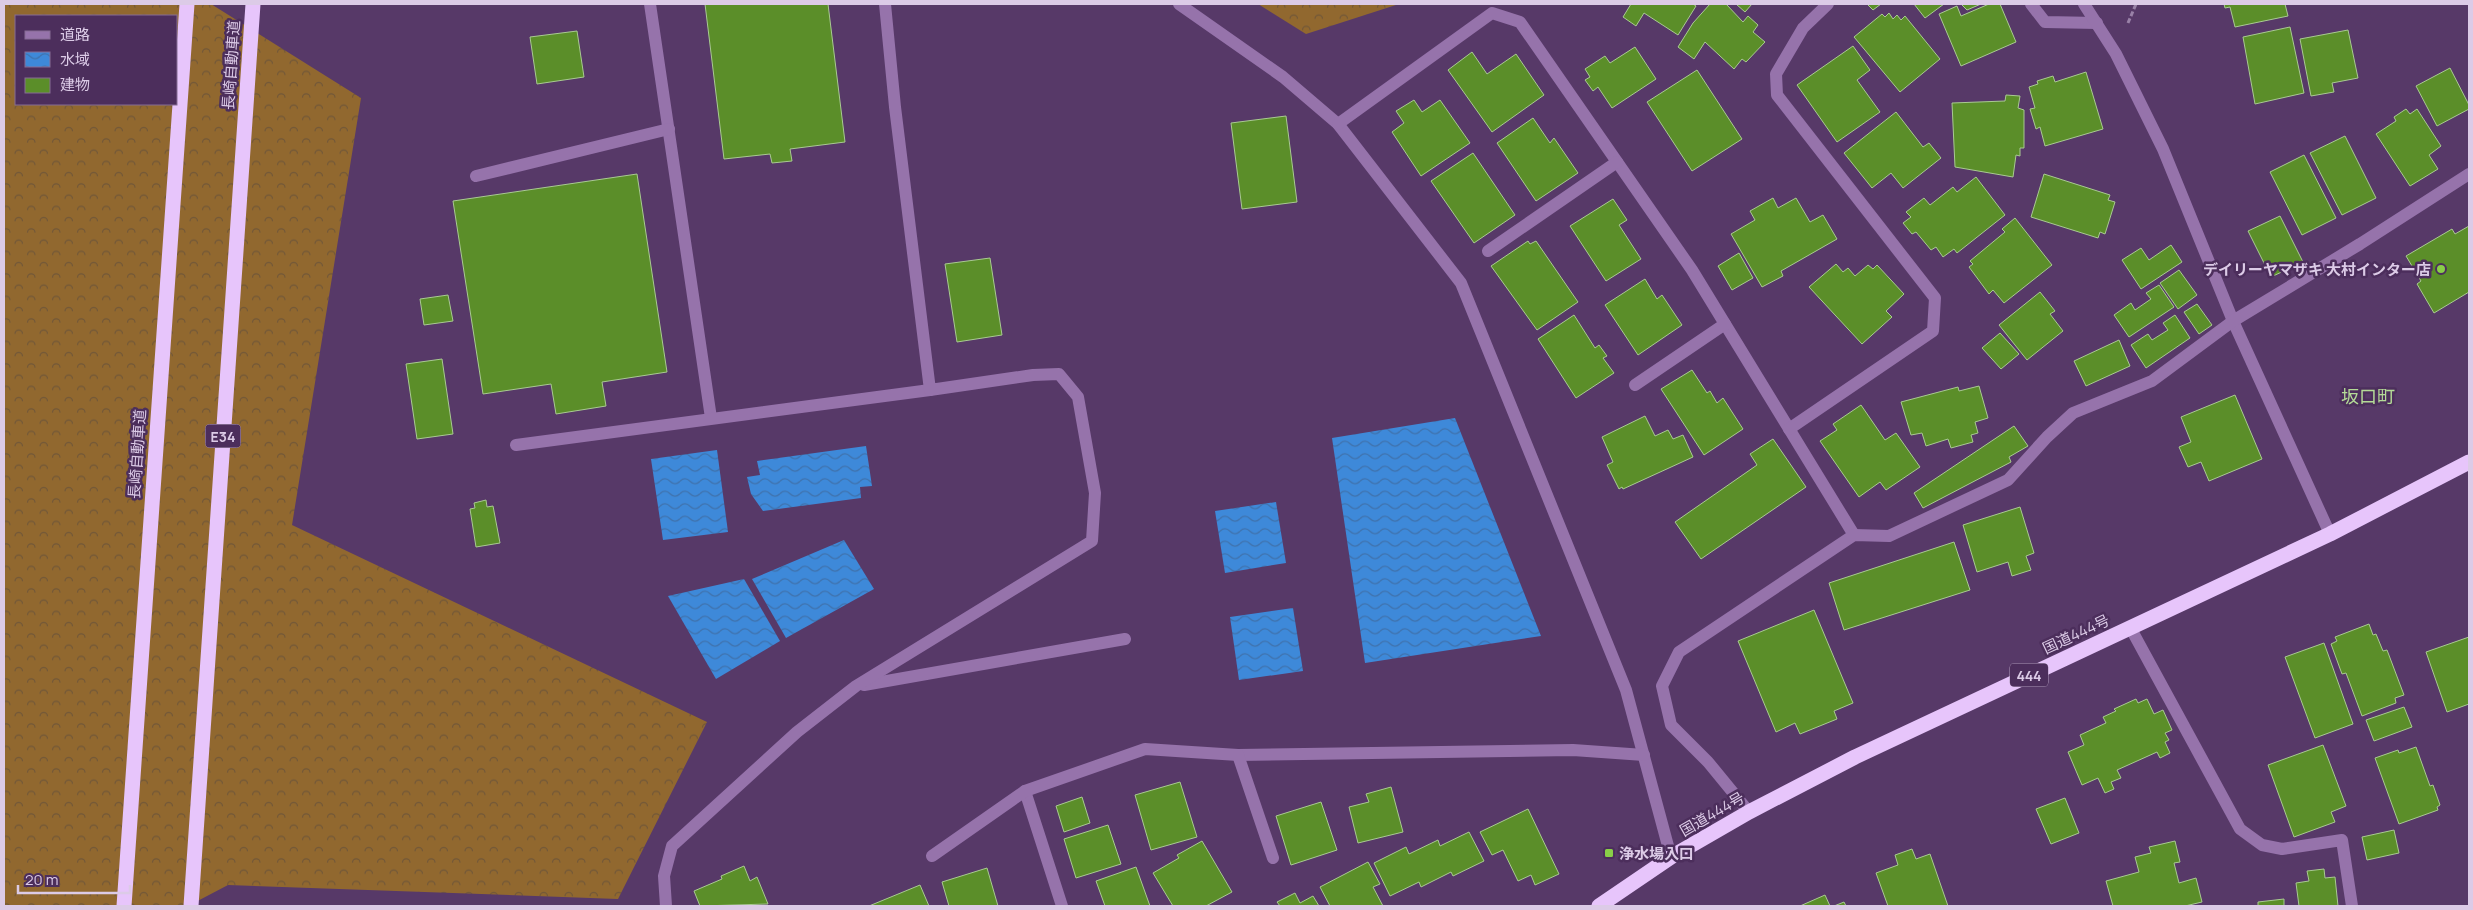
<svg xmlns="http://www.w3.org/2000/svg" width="2473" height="910" font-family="Manrope,'Noto Sans JP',sans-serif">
	<defs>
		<pattern id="forest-crowns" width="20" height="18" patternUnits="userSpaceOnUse" patternTransform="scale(1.25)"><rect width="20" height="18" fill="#91682f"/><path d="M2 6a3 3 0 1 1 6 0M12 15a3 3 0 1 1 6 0" fill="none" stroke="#715738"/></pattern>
		<pattern id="water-waves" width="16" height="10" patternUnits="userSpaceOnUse" patternTransform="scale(1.25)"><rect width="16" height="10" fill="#3e89d9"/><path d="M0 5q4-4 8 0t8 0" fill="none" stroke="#3f72ad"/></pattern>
	</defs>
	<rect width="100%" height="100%" fill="#573968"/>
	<g fill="url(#forest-crowns)" fill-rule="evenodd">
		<path d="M4 4H211L361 98 292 525 707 722 618 899 228 885 188 906H4ZM16 16H176V104H16Z"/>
		<polygon points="1258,4 1399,4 1306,34"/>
	</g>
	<g fill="url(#water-waves)">
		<polygon points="1455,418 1541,636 1365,663 1332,438"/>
		<polygon points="866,446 872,486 860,487 861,498 763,511 751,494 747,477 760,475 757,461"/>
		<polygon points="717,450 728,532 663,540 651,459"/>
		<polygon points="1276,502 1286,563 1225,573 1215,511"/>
		<polygon points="844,540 874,589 786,638 752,579"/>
		<polygon points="744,579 780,641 716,679 668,596"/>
		<polygon points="1293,608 1303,671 1239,680 1230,617"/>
	</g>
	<g fill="#5b8e29" stroke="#a9ca92">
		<polygon points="705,4 828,4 845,142 790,149 792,161 772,163 770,154 724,159"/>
		<polygon points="1631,4 1693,4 1696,6 1678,35 1644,13 1636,26 1623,17"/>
		<polygon points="1710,4 1726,4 1743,22 1748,16 1758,25 1753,32 1765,42 1746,62 1742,59 1734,69 1705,42 1694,59 1678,47 1693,23"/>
		<polygon points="1736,4 1752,4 1745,12"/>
		<polygon points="1867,4 1881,4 1873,10"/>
		<polygon points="1914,4 1944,4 1925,18"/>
		<polygon points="1961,4 1981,4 1967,10"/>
		<polygon points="1989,4 2000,4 2016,42 1961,66 1939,14 1957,6 1961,16"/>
		<polygon points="2224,4 2285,4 2288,16 2235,27 2230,7 2225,8"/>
		<polygon points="1889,13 1893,19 1897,15 1901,20 1905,16 1940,59 1900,92 1854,37 1882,14 1885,17"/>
		<polygon points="2290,27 2304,93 2255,104 2243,37"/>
		<polygon points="2348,30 2358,78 2332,83 2334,92 2311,96 2300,39"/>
		<polygon points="577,31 584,77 537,84 530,37"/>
		<polygon points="1853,46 1870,70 1857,80 1880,112 1837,142 1797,85"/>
		<polygon points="1635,47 1656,79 1612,108 1598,87 1593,91 1585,80 1590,77 1585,69 1605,56 1610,63"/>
		<polygon points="1472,52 1487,74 1516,54 1544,95 1492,132 1448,70"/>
		<polygon points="2450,68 2469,105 2469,109 2437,126 2416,86"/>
		<polygon points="1697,70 1742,139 1692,171 1647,102"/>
		<polygon points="2086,72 2103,129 2045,146 2040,127 2036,129 2030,109 2035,108 2029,87 2038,84 2037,81 2053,76 2055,82"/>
		<polygon points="2006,95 2020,96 2018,108 2024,110 2024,148 2020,148 2020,156 2016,155 2013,177 1955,167 1952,103 2005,101"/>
		<polygon points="1414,100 1422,112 1440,100 1470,143 1421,176 1392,132 1404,123 1396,111"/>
		<polygon points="2406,109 2410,114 2417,109 2441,146 2429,155 2438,169 2410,186 2376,134 2396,121 2394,117"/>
		<polygon points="1896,112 1923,147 1929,143 1941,158 1903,188 1891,173 1872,188 1844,153"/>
		<polygon points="1286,116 1297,202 1242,209 1231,123"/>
		<polygon points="1533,118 1550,143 1554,138 1578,173 1536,201 1497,143"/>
		<polygon points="2345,136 2376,198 2342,215 2310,153"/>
		<polygon points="1473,153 1515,215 1474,243 1431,181"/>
		<polygon points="2304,155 2336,218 2302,235 2270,172"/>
		<polygon points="637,174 667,372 602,382 606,406 556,414 551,384 483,394 453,201"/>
		<polygon points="2044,174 2110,195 2108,200 2115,202 2105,234 2100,232 2098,238 2031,217"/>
		<polygon points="1976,177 2005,215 1957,253 1954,249 1943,257 1936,247 1931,250 1916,232 1912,234 1903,223 1911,217 1906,212 1924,198 1930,205 1953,187 1957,192"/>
		<polygon points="1773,198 1778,208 1796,198 1810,222 1823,215 1837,239 1781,271 1783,276 1762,287 1731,234 1755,220 1750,211"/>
		<polygon points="1613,199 1627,220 1619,225 1641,259 1606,281 1570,226"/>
		<polygon points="2280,216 2303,262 2271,277 2248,231"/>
		<polygon points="2015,218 2052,265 2004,303 1993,290 1989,294 1969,267 1973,264 1970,261 2005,232 2002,229"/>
		<polygon points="2469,226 2469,292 2434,313 2417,284 2421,281 2406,256 2452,229 2455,234"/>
		<polygon points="1528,241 1530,244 1536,241 1578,302 1537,330 1491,266"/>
		<polygon points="2171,245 2182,262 2141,289 2122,260 2141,248 2149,260"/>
		<polygon points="1739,253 1753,278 1732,290 1718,266"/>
		<polygon points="990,258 1002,335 957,342 945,264"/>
		<polygon points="1836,264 1843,272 1848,268 1855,276 1868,265 1873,269 1877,265 1904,294 1886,311 1892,317 1862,344 1809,287"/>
		<polygon points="2179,270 2197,295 2178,309 2160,283"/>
		<polygon points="1645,279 1657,299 1662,295 1682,325 1638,355 1605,305"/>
		<polygon points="2159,285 2174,307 2129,337 2114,315 2131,303 2135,310 2151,299 2146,293"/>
		<polygon points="2040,292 2055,311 2050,314 2063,331 2027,360 1999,325"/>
		<polygon points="448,295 453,321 424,325 420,299"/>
		<polygon points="2197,304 2212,325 2199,334 2184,312"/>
		<polygon points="1574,315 1595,348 1599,345 1607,356 1603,358 1614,373 1576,398 1538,339"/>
		<polygon points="2175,315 2190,338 2146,368 2131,345 2148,334 2152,340 2168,330 2163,323"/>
		<polygon points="2000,333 2019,354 2001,369 1982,348"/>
		<polygon points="2119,340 2130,366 2086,386 2074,361"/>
		<polygon points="442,359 453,434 417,439 406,364"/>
		<polygon points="1692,370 1707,393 1710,391 1717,403 1723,398 1743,429 1704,455 1661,389"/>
		<polygon points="1979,386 1988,418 1975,422 1978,433 1971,435 1973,442 1951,448 1948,439 1926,446 1922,433 1911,435 1901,402 1958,387 1959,391"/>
		<polygon points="2235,395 2262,459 2209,481 2201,462 2188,467 2179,447 2191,442 2181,417"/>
		<polygon points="1861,405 1885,440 1896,433 1920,467 1886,490 1880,482 1859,497 1820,441 1837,430 1833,424"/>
		<polygon points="1645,416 1655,436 1668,430 1673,439 1683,435 1693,457 1623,489 1622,487 1619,489 1607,465 1613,462 1602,437"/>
		<polygon points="2014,426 2028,446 2009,457 2011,462 1923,508 1914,493"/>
		<polygon points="1773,439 1806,487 1701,559 1675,522 1757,465 1750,454"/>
		<polygon points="486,500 487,507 493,506 500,543 476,547 470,509 475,508 474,503"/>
		<polygon points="2020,507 2034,553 2026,556 2031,570 2012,576 2008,562 1977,572 1963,525"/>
		<polygon points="1954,542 1970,590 1844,630 1829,583"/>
		<polygon points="1814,610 1853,703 1834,711 1837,719 1800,734 1795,723 1776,732 1738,641"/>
		<polygon points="2369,624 2373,635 2376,634 2383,651 2387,650 2404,695 2395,698 2396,703 2362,716 2346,673 2342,674 2331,644 2337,641 2335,637"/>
		<polygon points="2469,637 2469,704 2447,712 2426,652"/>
		<polygon points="2324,643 2353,724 2315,738 2285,657"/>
		<polygon points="2136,699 2138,703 2147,699 2154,714 2163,710 2172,730 2165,733 2169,740 2165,742 2170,753 2160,758 2157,752 2117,770 2121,778 2111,782 2114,789 2105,793 2098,778 2082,785 2068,752 2084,745 2080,735 2106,723 2103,717 2116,711 2114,709"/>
		<polygon points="2404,707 2412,727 2374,741 2366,720"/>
		<polygon points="2323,745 2346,806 2331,812 2335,822 2294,837 2268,765"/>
		<polygon points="2416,747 2430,786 2433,785 2440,805 2437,807 2438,810 2399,824 2375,758 2398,750 2399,753"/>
		<polygon points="1180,782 1197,837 1151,850 1135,795"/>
		<polygon points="1391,787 1403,832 1358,843 1349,807 1369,802 1366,794"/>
		<polygon points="1082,797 1090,823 1064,832 1056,806"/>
		<polygon points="2065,798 2079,833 2051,844 2036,809"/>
		<polygon points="1321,802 1337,850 1291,865 1276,816"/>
		<polygon points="1528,809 1559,874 1535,885 1531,875 1518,881 1503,850 1492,855 1480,832"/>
		<polygon points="1108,825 1121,864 1076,878 1064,839"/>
		<polygon points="2394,830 2399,853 2367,860 2362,837"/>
		<polygon points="1469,832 1484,861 1453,876 1451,872 1421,887 1419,882 1390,896 1374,863 1406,847 1409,854 1438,840 1440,846"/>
		<polygon points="1202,841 1232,892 1206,906 1173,906 1153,873 1179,858 1177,855"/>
		<polygon points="2175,841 2180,862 2174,863 2179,883 2196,878 2202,902 2185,906 2113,906 2106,881 2139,872 2135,857 2151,853 2149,847"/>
		<polygon points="1912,849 1916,859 1930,854 1948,906 1888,906 1876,873 1898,865 1895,855"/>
		<polygon points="1368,862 1380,884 1373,887 1383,906 1330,906 1320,887"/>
		<polygon points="744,866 750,881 757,877 768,904 700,906 694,891 722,879 721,876"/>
		<polygon points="1136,867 1150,906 1105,906 1096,881"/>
		<polygon points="987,868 998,906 949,906 942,882"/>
		<polygon points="2324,869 2325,878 2335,877 2338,906 2299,906 2296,883 2309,881 2307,871"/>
		<polygon points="920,885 929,906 869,906"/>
		<polygon points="1295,893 1300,903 1313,896 1319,906 1280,906 1277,902"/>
		<polygon points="1825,895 1830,906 1800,906"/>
		<polygon points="2284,899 2284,906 2258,906 2258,902"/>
		<polygon points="1844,902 1846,906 1834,906"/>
	</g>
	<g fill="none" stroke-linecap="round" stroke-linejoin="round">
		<polyline stroke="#9981a7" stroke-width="3" stroke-dasharray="5 2.5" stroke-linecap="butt" points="2128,23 2136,4"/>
		<g stroke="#9673ab" stroke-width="12">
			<polyline points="650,4 711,418"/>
			<polyline points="1179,4 1283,77 1338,124 1461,283 1626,690 1671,857"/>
			<polyline points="2031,4 2045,22 2097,23"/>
			<polyline points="2084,4 2116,54 2163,149 2233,321 2330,534"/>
			<polyline points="1338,124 1492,13 1520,22 1692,270 1854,535"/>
			<polyline points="476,176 669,129"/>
			<polyline points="1488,251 1617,162"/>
			<polyline points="1635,385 1725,324"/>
			<polyline points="1789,429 1933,331 1935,298 1777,95 1776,74 1803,28 1828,4"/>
			<polyline points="516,445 930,390"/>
			<polyline points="2130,627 2240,829 2262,845 2282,849 2342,840 2352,906"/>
			<polyline points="864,685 1125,639"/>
			<polyline points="1238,755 1573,750 1644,755"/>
			<polyline points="1025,791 1062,906"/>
			<polyline points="1749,812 1708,762 1671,725 1662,686 1679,652 1854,535 1889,536 2008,480 2047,437 2073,413 2152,381 2233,321 2360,244 2469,174"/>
			<polyline points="932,856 1025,791 1145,749 1238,755 1273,858"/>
			<polyline points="666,906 664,876 672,846 797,732 856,686 1092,541 1095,493 1078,397 1059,374 1033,375 930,390 895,107 885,4"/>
		</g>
		<g stroke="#e7c5fb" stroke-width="15">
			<polyline points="124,906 187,4"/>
			<polyline points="191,906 253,4"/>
			<polyline points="1599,906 1671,857 1749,812 1855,757 2330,534 2469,462"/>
		</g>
	</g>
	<g fill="#89cf48" stroke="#4c2e5c" stroke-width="2">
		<circle cx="2441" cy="269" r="5"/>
		<rect x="1604" y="848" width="10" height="10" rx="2.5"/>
	</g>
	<g text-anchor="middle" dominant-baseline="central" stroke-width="5" stroke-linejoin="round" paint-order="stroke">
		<g fill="#4c2e5c" stroke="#b19cbd" stroke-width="1">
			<rect x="205.5" y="424.5" width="35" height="23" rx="4"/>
			<rect x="2010" y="663.5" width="38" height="23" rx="4"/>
		</g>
		<g font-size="14" font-weight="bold" fill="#dccbe7">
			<text x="223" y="436">E34</text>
			<text x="2029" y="675">444</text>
		</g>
		<g font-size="15" fill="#dccbe7" stroke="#4c2e5c">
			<text transform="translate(231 65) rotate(-86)">長崎自動車道</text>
			<text transform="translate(137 454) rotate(-86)">長崎自動車道</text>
			<text transform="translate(2076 634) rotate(-25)">国道444号</text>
			<text transform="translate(1712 814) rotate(-30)">国道444号</text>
		</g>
		<g font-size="15" font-weight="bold" fill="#dccbe7" stroke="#4c2e5c" text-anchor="end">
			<text x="2431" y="269">デイリーヤマザキ 大村インター店</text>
			<text x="1619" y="853" text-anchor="start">浄水場入口</text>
		</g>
		<g font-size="18" fill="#b4db97" stroke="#4c2e5c">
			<text x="2368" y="396">坂口町</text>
		</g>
	</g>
	<rect width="2473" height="910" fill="none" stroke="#dccbe7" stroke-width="10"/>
	<rect x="15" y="15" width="162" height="90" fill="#4c2e5c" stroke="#866d94"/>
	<rect x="25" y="31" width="25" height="8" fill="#9673ab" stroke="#866d94"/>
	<text x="60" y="40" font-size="15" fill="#dccbe7">道路</text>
	<rect x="25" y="52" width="25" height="15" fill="url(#water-waves)" stroke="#866d94"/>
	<text x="60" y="65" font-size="15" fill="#dccbe7">水域</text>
	<rect x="25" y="78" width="25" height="15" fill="#5b8e29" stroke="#866d94"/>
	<text x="60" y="90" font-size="15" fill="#dccbe7">建物</text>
	<path d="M18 885v8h112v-8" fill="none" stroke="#dccbe7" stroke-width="2.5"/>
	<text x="25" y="885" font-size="15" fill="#dccbe7" stroke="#4c2e5c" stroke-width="4" paint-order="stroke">20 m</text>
</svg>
